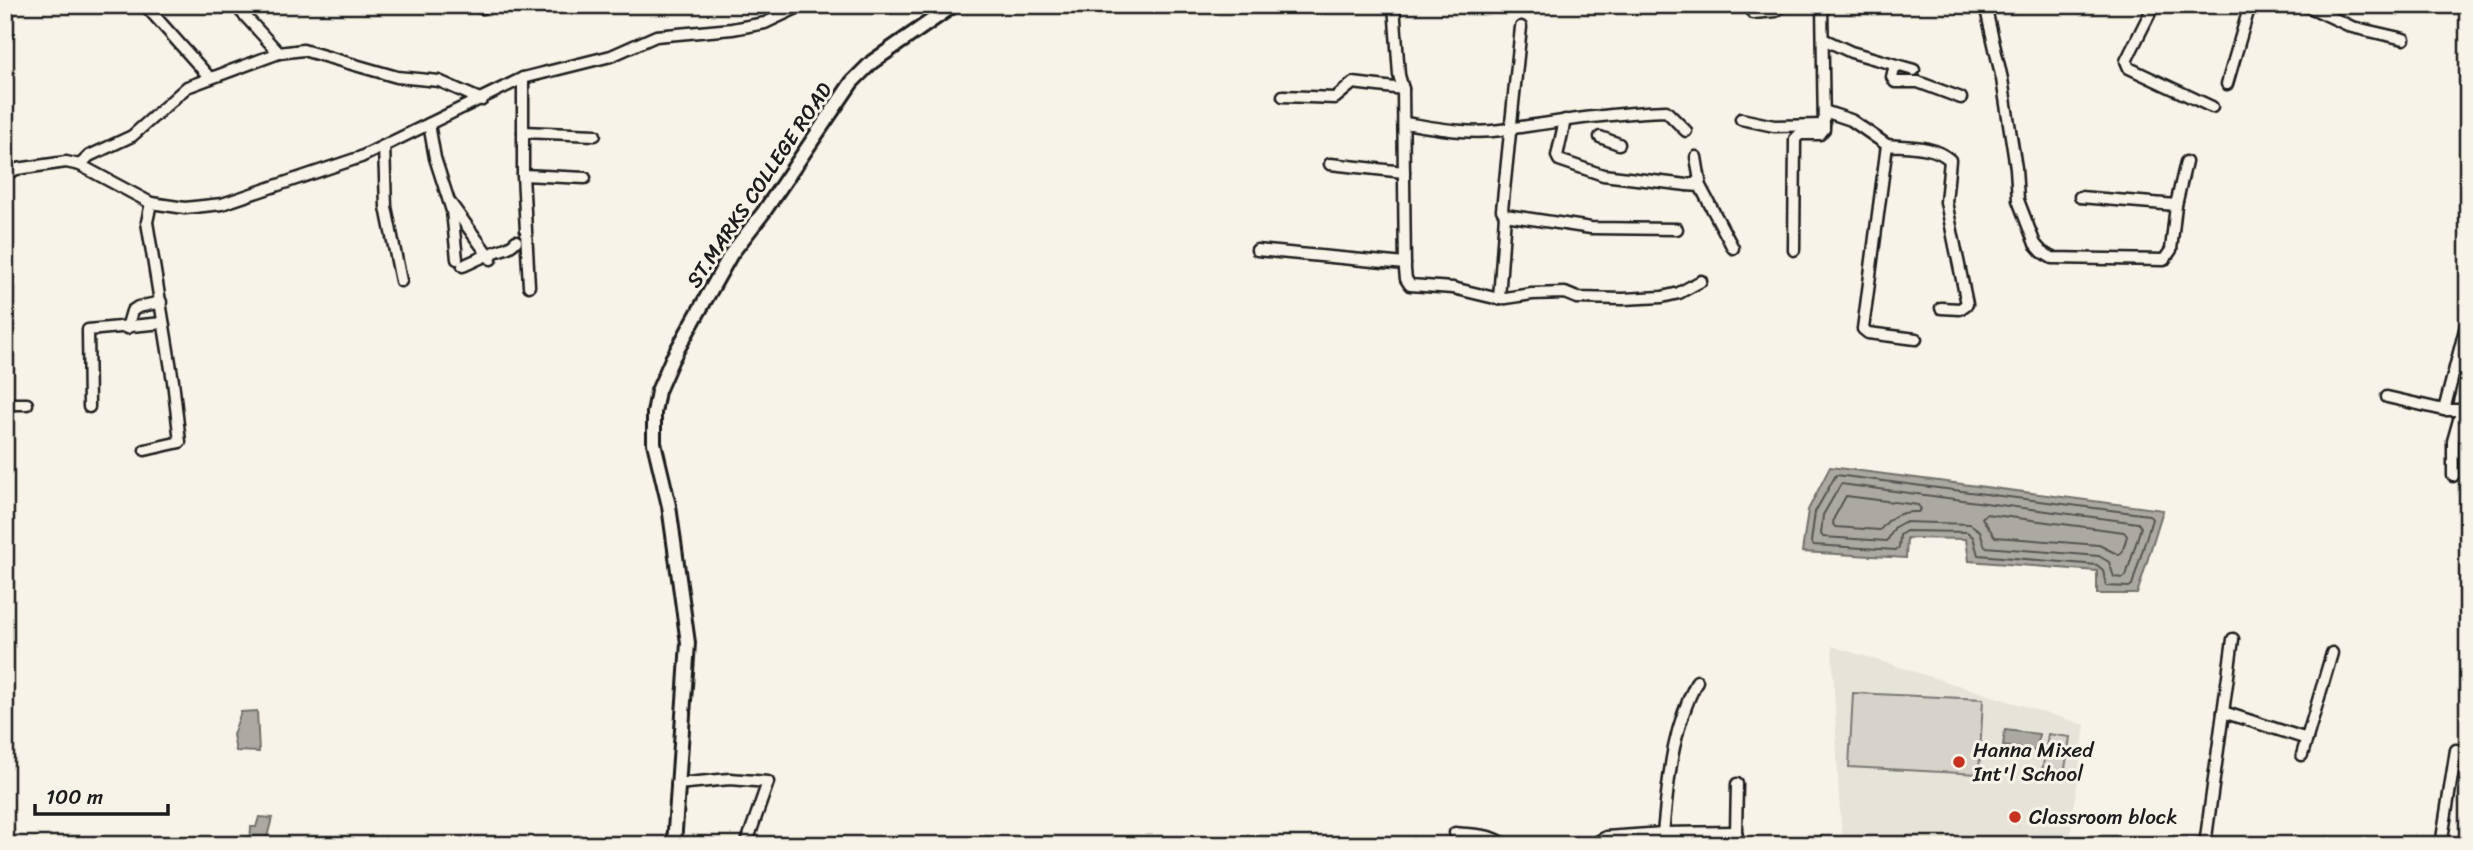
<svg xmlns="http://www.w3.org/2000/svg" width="2473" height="850" font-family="Sriracha,sans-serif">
	<rect width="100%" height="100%" fill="#f7f3e8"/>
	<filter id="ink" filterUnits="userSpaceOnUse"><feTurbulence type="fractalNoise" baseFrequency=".0143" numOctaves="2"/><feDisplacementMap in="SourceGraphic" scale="14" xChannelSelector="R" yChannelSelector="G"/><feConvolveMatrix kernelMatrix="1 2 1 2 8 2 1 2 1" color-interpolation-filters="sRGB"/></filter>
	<g filter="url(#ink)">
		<polygon fill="#e6e3d9" points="1832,646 2085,725 2069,845 1843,845 1839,798"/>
		<g fill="#d7d3cb" stroke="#7a7874" stroke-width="2">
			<polygon points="1853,693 1983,699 1979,774 1849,767"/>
			<polygon points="2048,734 2070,737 2064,775 2042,772"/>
		</g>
		<g fill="#aca9a2" stroke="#72716c" stroke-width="2">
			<polygon points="1830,467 2163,510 2137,594 2097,594 2097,571 1969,561 1966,539 1907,538 1906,558 1802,552 1808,510"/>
			<polygon points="257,711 259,752 236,751 233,735 241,712"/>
			<polygon points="2005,730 2039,734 2036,751 2003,746"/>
			<polygon points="259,817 272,818 265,845 250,845 251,827 256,827"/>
		</g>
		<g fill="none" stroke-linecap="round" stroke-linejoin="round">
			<g stroke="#565452" stroke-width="2">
				<polygon points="1836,475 2149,515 2152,519 2132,585 2129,587 2106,586 2103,570 2097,565 1978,555 1973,537 1967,532 1906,531 1900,535 1899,548 1896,550 1813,545 1811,542 1815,512"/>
				<polygon points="1841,484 2138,523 2141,527 2126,576 2123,578 2114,577 2109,562 2099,556 1985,547 1980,531 1970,524 1904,522 1895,527 1887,541 1823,537 1821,534 1823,515"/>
				<path d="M1846 496 1918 505 1921 509 1918 512C1900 511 1891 516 1880 530L1835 527 1833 524 1834 518Z"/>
				<polygon points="1986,514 2124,532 2127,536 2122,553 2119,555 2099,545 1995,537 1982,518"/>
			</g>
			<g stroke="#1c1c1c" stroke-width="15">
				<g id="minor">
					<polyline points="145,5 210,78"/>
					<polyline points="235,5 279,53"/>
					<polyline points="473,5 482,8 483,5"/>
					<polyline points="1394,5 1399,75 1403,89 1405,270 1406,279 1410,285 1453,288 1499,299 1532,294 1565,293 1577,298 1623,299 1662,297 1679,293 1701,281"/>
					<polyline points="1751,5 1753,13 1776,11 1782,5"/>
					<polyline points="1985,5 2002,79 2016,168 2018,200 2035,244 2042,252 2052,258 2164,260 2171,250 2176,205 2186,162"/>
					<polyline points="2154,5 2126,61 2129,68 2212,107"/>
					<polyline points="2305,5 2352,27 2404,39"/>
					<polyline points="1521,27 1502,210 1505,215 1591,228 1677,229"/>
					<polyline points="1823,39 1851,52 1914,70"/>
					<polyline points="1895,65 1892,77 1895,82 1918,82 1961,98"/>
					<polyline points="523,78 523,175 529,286"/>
					<polyline points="2227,84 2250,5"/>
					<polyline points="1283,96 1335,98 1353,83 1403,89"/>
					<polyline points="1824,111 1851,120 1887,145 1863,329 1868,333 1916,339"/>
					<polyline points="1741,119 1774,126 1824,125"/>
					<polyline points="1565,120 1557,156 1559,160 1603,175 1687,185"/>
					<path d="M1405 123C1436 128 1470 135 1501 130 1555 122 1610 113 1666 111L1686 131"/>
					<polyline points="429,124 435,158 452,211 457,259"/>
					<polyline points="523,132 595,135"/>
					<polyline points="1600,137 1619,144"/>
					<path d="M1887 145C1908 147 1934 145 1950 160L1946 202 1967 304 1960 309 1941 308"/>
					<polyline points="384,146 386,207 401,281"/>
					<polyline points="1696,157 1700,181 1687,185 1700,186 1733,248"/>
					<polyline points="1330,164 1404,172"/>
					<polyline points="80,165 89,156 132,136 187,87 279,53 303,50 397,77 439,81 482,100"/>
					<polyline points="5,174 17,169 66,162 80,165 151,203 185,208 222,204 361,157 523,78 611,56 656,36 732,29 765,23 803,5"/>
					<polyline points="523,175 585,178"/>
					<polyline points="2080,197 2176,205"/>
					<polyline points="451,204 491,259"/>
					<polyline points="1257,250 1405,264"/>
					<polyline points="1794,250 1795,139 1800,134 1820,134 1824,129 1822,5"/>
					<path d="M463 266C474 261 484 256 495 252 504 248 509 249 516 241"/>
					<polyline points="1499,299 1505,215"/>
					<polyline points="127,328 132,311 138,307 161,302"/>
					<polyline points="2387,397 2444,410 2468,410"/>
					<polyline points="5,404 27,404"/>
					<polyline points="89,407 88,330 163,323"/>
					<polyline points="2444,410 2468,318"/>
					<polyline points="145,450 180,442 173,381 147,222 151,203"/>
					<polyline points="2453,476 2453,441 2462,409"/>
					<polyline points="2223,712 2307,739"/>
					<polyline points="2302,755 2332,653"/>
					<polyline points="677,784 730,779 768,782 746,845"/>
					<polyline points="1737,784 1736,832 1739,845"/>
					<path d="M1455 833C1471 835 1493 834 1505 845"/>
					<path d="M1663 833C1669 776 1671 733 1697 681"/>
					<polyline points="1598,845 1599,841 1606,837 1663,833 1736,832"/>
					<polyline points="2205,845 2233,639"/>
					<polyline points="2441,845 2456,750 2468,752"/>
				</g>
			</g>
			<g stroke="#1c1c1c" stroke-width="18">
				<polyline id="major" points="674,845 688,643 669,506 654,443 654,413 658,391 672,359 731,254 763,213 852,82 872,62 954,5"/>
			</g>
			<use href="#minor" stroke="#f7f3e8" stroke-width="10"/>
			<use href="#major" stroke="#f7f3e8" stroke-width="12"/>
		</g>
	</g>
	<g fill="#c8321e" stroke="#f7f3e8" stroke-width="2.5">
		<circle cx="1959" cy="762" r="7"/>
		<circle cx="2015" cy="817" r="7"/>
	</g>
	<g text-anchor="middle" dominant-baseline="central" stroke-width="6" stroke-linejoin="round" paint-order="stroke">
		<g font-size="21" fill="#1c1c1c" stroke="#f7f3e8">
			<text transform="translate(759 185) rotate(-56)">ST.MARKS COLLEGE ROAD</text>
		</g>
		<g font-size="21" fill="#1c1c1c" stroke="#f7f3e8" text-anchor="start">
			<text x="1973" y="750">Hanna Mixed<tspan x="1973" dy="24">Int'l School</tspan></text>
			<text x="2029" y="817">Classroom block</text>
		</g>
	</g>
	<rect width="2473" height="850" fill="none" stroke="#f7f3e8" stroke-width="28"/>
	<rect x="14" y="14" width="2445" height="822" fill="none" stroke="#1c1c1c" stroke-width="2.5" filter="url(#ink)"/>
	<path d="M35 804v10h133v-10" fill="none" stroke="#1c1c1c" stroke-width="3.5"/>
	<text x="46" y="804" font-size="21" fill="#1c1c1c" stroke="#f7f3e8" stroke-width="5" paint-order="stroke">100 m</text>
</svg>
